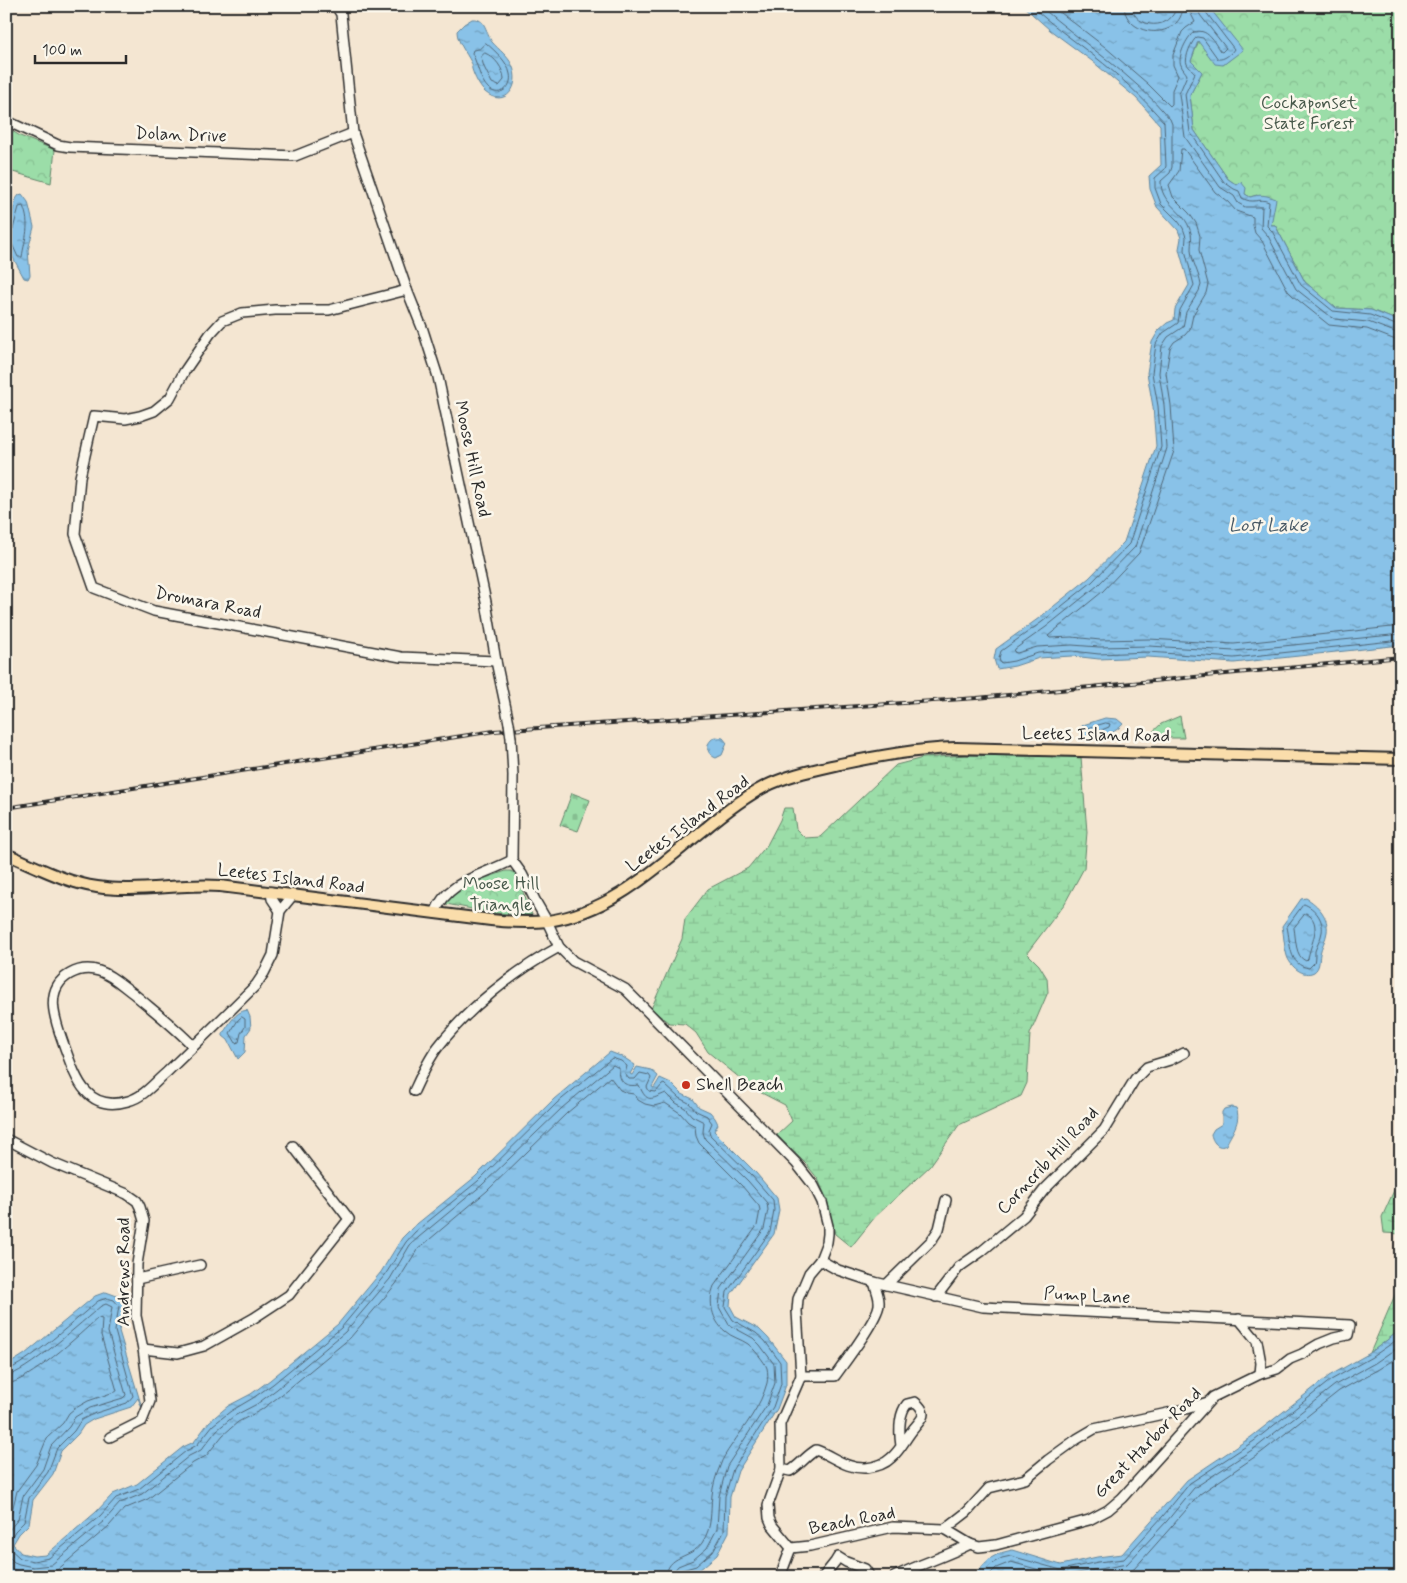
<svg xmlns="http://www.w3.org/2000/svg" width="1407" height="1583" font-family="Mynerve,sans-serif">
	<defs>
		<pattern id="forest-crowns" width="20" height="18" patternUnits="userSpaceOnUse" patternTransform="scale(1.25)"><rect width="20" height="18" fill="#9bdda8"/><path d="M2 6a3 3 0 1 1 6 0M12 15a3 3 0 1 1 6 0" fill="none" stroke="#86be91"/></pattern>
		<pattern id="wetland-marsh" width="20" height="14" patternUnits="userSpaceOnUse" patternTransform="scale(1.25)"><rect width="20" height="14" fill="#9bdda8"/><path d="M1 5h8M5 5V1M11 12h8M15 12V8" fill="none" stroke="#86be91"/></pattern>
		<pattern id="cemetery-stones" width="16" height="16" patternUnits="userSpaceOnUse" patternTransform="scale(1.25)"><rect width="16" height="16" fill="#9bdda8"/><path d="M2 7V4a2 2 0 0 1 4 0v3zM10 15v-3a2 2 0 0 1 4 0v3z" fill="#86be91"/></pattern>
		<pattern id="water-ripples" width="26" height="14" patternUnits="userSpaceOnUse" patternTransform="scale(1.25)"><rect width="26" height="14" fill="#89c2e8"/><path d="M2 4q2-2 4 0t4 0M15 11q2-2 4 0t4 0" fill="none" stroke="#709ebc"/></pattern>
	</defs>
	<rect width="100%" height="100%" fill="#f4e6d2"/>
	<filter id="ink" filterUnits="userSpaceOnUse"><feTurbulence type="fractalNoise" baseFrequency=".02" numOctaves="2"/><feDisplacementMap in="SourceGraphic" scale="10" xChannelSelector="R" yChannelSelector="G"/><feConvolveMatrix kernelMatrix="1 2 1 2 8 2 1 2 1" color-interpolation-filters="sRGB"/></filter>
	<g filter="url(#ink)">
		<g fill="url(#forest-crowns)" stroke="#63846a">
			<polygon points="1208,6 1401,6 1401,322 1371,310 1336,308 1305,282 1275,225 1271,225 1257,195 1250,197 1245,194 1237,185 1228,179 1194,130 1190,95 1202,72 1191,61 1199,40 1223,65 1242,50"/>
			<polygon points="6,127 20,136 55,150 51,183 6,170"/>
			<polygon points="506,871 511,871 516,874 532,915 493,913 441,903 471,883"/>
		</g>
		<g fill="url(#wetland-marsh)" stroke="#63846a">
			<polygon points="1180,716 1184,738 1146,738 1161,724"/>
			<polygon points="966,755 1081,757 1087,832 1084,868 1065,903 1027,953 1039,965 1047,978 1048,992 1030,1034 1027,1083 1021,1096 959,1125 930,1166 875,1217 851,1247 835,1234 827,1200 818,1179 806,1164 777,1135 792,1121 785,1105 752,1088 708,1052 696,1033 685,1024 669,1023 651,1009 682,939 685,919 708,889 748,868 767,845 780,820 784,808 793,808 796,829 805,838 820,837 896,765 923,758"/>
			<polygon points="1401,1181 1401,1234 1384,1233 1382,1217 1396,1186"/>
			<polygon points="1401,1275 1401,1332 1399,1331 1370,1353 1395,1295"/>
		</g>
		<polygon fill="url(#cemetery-stones)" stroke="#63846a" points="572,793 590,800 578,831 560,825"/>
		<g fill="url(#water-ripples)" stroke="#63869c">
			<path d="M1023 6H1141L1146 11 1158 13 1165 6H1208L1243 50 1223 65 1215 64 1198 41 1191 61 1202 72 1190 95 1194 130 1228 179 1237 185 1241 182 1246 188 1245 194 1250 197C1260 194 1266 195 1276 199L1271 225H1275L1305 282 1336 308 1371 310 1401 322V645L1234 663 1148 657 1099 659 1072 656 1039 658 1015 666 997 669 994 659 996 649 1039 618 1089 578 1124 542 1156 446 1153 407 1147 373 1152 342 1159 330 1167 323 1174 320 1175 309 1189 285 1179 249 1181 238 1178 230 1157 207 1150 189 1149 176 1161 165 1160 125 1136 98 1092 61 1050 30Z"/>
			<path d="M472 19C487 18 485 33 492 42 499 50 508 56 512 65 522 86 505 109 485 92 480 88 474 76 472 69 471 63 474 68 471 62 466 52 457 42 457 31L464 24Z"/>
			<polygon points="22,194 28,202 34,227 28,250 30,275 28,279 24,278 9,250 7,235 16,199 19,195"/>
			<path d="M1105 718 1117 719 1123 724C1115 734 1092 742 1081 735L1079 730 1083 725Z"/>
			<path d="M716 737 723 738 727 743 722 755 716 758C705 754 705 741 716 737Z"/>
			<path d="M1306 898C1318 905 1329 917 1327 932 1326 940 1321 947 1320 954 1319 960 1320 968 1314 972 1303 978 1290 966 1287 956 1284 947 1284 936 1282 926L1299 902 1301 899Z"/>
			<path d="M247 1010 250 1017 251 1028 246 1035 245 1052 238 1059 228 1040 223 1036V1033C230 1024 234 1012 247 1010Z"/>
			<polygon points="610,1052 623,1057 635,1065 630,1074 632,1075 637,1067 651,1070 658,1076 652,1087 654,1088 660,1078 671,1083 682,1094 693,1099 699,1107 710,1112 715,1118 718,1124 714,1131 756,1173 777,1198 779,1210 774,1234 731,1294 730,1306 736,1317 759,1329 768,1338 786,1361 786,1385 777,1409 738,1471 730,1497 729,1532 717,1555 698,1571 676,1577 6,1577 6,1366 25,1354 95,1296 106,1292 117,1296 124,1305 119,1331 143,1411 138,1398 131,1407 94,1419 84,1425 78,1434 61,1451 53,1474 33,1500 29,1524 19,1534 13,1544 21,1553 34,1556 46,1555 96,1512 113,1494 137,1484 183,1447 194,1442 209,1422 228,1406 251,1394 270,1380 338,1324 381,1272 402,1238 412,1228 475,1177 554,1099"/>
			<path d="M1232 1107 1236 1108C1242 1121 1231 1134 1226 1145 1218 1150 1212 1141 1211 1134L1214 1129 1222 1124V1112L1224 1109Z"/>
			<polygon points="1399,1331 1401,1332 1401,1577 972,1577 989,1559 1000,1553 1012,1550 1061,1565 1097,1557 1122,1554 1187,1480 1251,1437 1329,1376 1370,1353"/>
		</g>
		<g fill="none" stroke-linecap="round" stroke-linejoin="round">
			<g stroke="#516777" stroke-width="1">
				<path d="M1031 6C1051 24 1073 40 1094 56 1120 76 1143 98 1164 122L1166 166 1165 169 1155 178V188L1161 204 1178 221 1183 228 1186 237 1185 250 1194 285 1180 310 1178 323 1163 333 1156 344 1152 373 1158 406 1161 447 1129 544 1092 582 1042 622 1001 651 999 658 1000 662 1002 663 1014 661 1038 653 1072 651 1099 654 1148 652 1234 658 1401 640"/>
				<path d="M1040 6C1083 44 1133 74 1170 119L1172 124V167L1170 173 1161 181C1160 203 1182 209 1189 227 1193 236 1191 242 1191 250 1192 262 1199 273 1201 285L1199 291 1186 312 1183 327 1168 337 1162 346 1159 373 1164 405 1167 448 1135 547 1097 586 1046 627 1015 649 1014 652 1017 653 1037 647 1072 645 1099 647 1149 646 1234 651 1401 634"/>
				<polyline points="1052,6 1105,47 1148,84 1170,106 1172,104 1172,90 1178,76 1173,65 1173,55 1182,32 1186,28 1195,22 1191,14 1190,6"/>
				<path d="M1124 6C1126 39 1182 41 1183 6"/>
				<path d="M1132 6C1133 30 1174 31 1176 6"/>
				<path d="M1198 6 1200 15 1226 48 1222 52 1220 51C1213 41 1208 28 1194 32 1187 37 1177 57 1181 65 1182 69 1186 72 1187 75L1179 94 1185 137 1220 187 1234 196 1238 203 1245 207H1262L1261 228 1268 236 1296 289 1330 316 1335 319 1368 322 1395 332 1401 333"/>
				<path d="M1204 6 1205 11 1234 49C1231 54 1224 60 1218 59L1203 38 1197 37C1192 40 1184 58 1187 64 1188 67 1193 70 1195 73L1185 94 1190 132 1224 182 1234 189 1239 191 1242 198C1254 205 1258 197 1269 202L1267 226 1272 231 1301 285 1333 311 1370 315 1401 327"/>
				<path d="M486 43C495 51 508 62 510 74 513 87 500 98 489 89 479 80 478 64 472 53L473 50 479 49Z"/>
				<path d="M485 53C495 57 504 69 504 80L499 86 492 83 484 67 481 57Z"/>
				<path d="M6 231 13 229 19 207 23 206C31 225 25 238 22 257H18L12 244 6 243"/>
				<polyline points="1401,340 1393,339 1367,329 1329,325 1293,296 1288,291 1262,241 1255,233 1253,225 1253,217 1236,211 1228,202 1215,192 1184,149 1181,149 1179,171 1169,185 1173,197 1189,213 1196,223 1200,236 1199,250 1208,284 1206,293 1193,315 1190,329 1185,335 1174,342 1170,348 1166,373 1171,405 1174,451 1139,553 1102,592 1048,636 1050,638 1072,637 1100,640 1149,639 1234,644 1401,626"/>
				<polygon points="1106,723 1110,724 1109,727 1094,733 1088,732 1089,728"/>
				<path d="M1304 904C1315 908 1324 920 1322 932 1321 939 1317 945 1315 951 1315 955 1315 959 1314 963L1309 968C1288 965 1291 944 1287 927Z"/>
				<path d="M1306 913C1324 923 1310 944 1308 959L1306 961C1295 957 1296 939 1294 928Z"/>
				<polygon points="242,1017 245,1019 245,1027 241,1033 239,1042 236,1043 230,1033 238,1020"/>
				<path d="M6 1370C23 1368 82 1314 98 1301L107 1298 114 1300 119 1306 115 1331 133 1396 127 1403 93 1414 81 1420 74 1431 57 1448 48 1472 29 1498 24 1522 15 1531 8 1543 9 1548 20 1558 33 1561 49 1558 100 1516 116 1498 139 1489 186 1451 197 1445 213 1425 231 1411 253 1398 273 1384 341 1328 385 1275 406 1242 415 1232 478 1181 557 1103 612 1058 621 1061 627 1066 625 1074 629 1079H635L640 1073 649 1075 651 1078 647 1087 649 1091 656 1092 662 1085 664 1084 679 1098 689 1103 696 1111 707 1116 712 1123 709 1130 710 1135 752 1176 773 1200 774 1210 770 1232 727 1292 725 1307 733 1320 756 1333 765 1341 780 1362 781 1384 773 1407 733 1469 725 1496 724 1531 713 1551 696 1566 682 1570 680 1577"/>
				<path d="M6 1376C24 1375 84 1320 101 1306L106 1304 112 1307 108 1332 126 1395 123 1398 90 1408 75 1417 69 1427 51 1446 43 1469 23 1496 18 1519 6 1534"/>
				<path d="M6 1384C28 1383 80 1334 98 1318L102 1319 101 1335 117 1391 88 1401 74 1409 69 1413 63 1423 47 1438 36 1465 17 1491 11 1515 6 1520"/>
				<path d="M6 1554 14 1562 19 1564 33 1567 51 1565 104 1521 120 1503 142 1494 189 1456 201 1450 217 1430 234 1416 257 1404 277 1389 345 1332 390 1279 410 1245 419 1237 482 1185 562 1108 613 1065 619 1068C619 1083 625 1087 639 1085 647 1104 651 1099 666 1093L676 1103 685 1108 692 1116 704 1122 703 1132 705 1139 748 1181 767 1203 768 1210 764 1229 721 1289 719 1307 729 1325 753 1338 760 1345 774 1364 775 1383 767 1405 727 1466 719 1496 717 1529 707 1548 693 1560 678 1566 674 1571 673 1577"/>
				<path d="M6 1564C18 1576 41 1577 56 1571L109 1526 124 1509 148 1499 193 1463 206 1456 223 1435 238 1422 261 1410 281 1395 350 1338 396 1284 417 1250 487 1191 567 1113 610 1077 620 1090 627 1093 634 1094 638 1100 645 1104 654 1106 665 1103 680 1113 688 1122 695 1126 696 1136 699 1143 742 1186 759 1206 760 1210 757 1226 714 1286C708 1301 712 1321 725 1331 731 1337 741 1339 748 1344 753 1348 765 1362 767 1368 768 1372 768 1379 767 1383 761 1406 744 1427 731 1446 727 1452 722 1459 720 1466 716 1475 713 1486 712 1495 710 1513 713 1526 702 1543 691 1559 667 1554 666 1577"/>
				<polyline points="978,1577 993,1563 1002,1558 1011,1556 1061,1570 1098,1562 1124,1559 1163,1516 1190,1483 1254,1441 1331,1380 1372,1357 1401,1337"/>
				<polyline points="987,1577 996,1568 1011,1562 1061,1576 1127,1564 1167,1521 1194,1488 1258,1446 1335,1385 1375,1363 1401,1345"/>
				<polyline points="1094,1577 1124,1573 1134,1569 1173,1525 1200,1494 1262,1452 1339,1391 1379,1369 1401,1355"/>
			</g>
			<g stroke="#2b2b2b" stroke-width="12">
				<g id="minor">
					<polyline points="336,6 341,14 353,133 407,290 423,330 438,377 486,602 496,661 509,723"/>
					<polyline points="9,122 58,145 70,147 295,156 353,133"/>
					<polyline points="407,290 329,310 275,310 242,313 222,321 210,334 184,372 170,398 154,411 140,416 125,419 94,416 80,477 75,534 94,588 154,611 401,657 496,661"/>
					<polyline points="511,738 513,775 512,860 522,874 536,902 547,921 559,947 573,961 625,989 638,1002 796,1163 814,1186 822,1202 828,1226 828,1234 827,1242 820,1260 809,1273 798,1299 797,1311 801,1376 780,1424 781,1469 768,1505 769,1518 772,1525 791,1548 810,1546 893,1527 945,1529"/>
					<polyline points="271,892 272,899 280,911"/>
					<path d="M435 913C447 880 485 875 512 860"/>
					<path d="M193 1046C175 1027 154 1011 134 994 123 986 112 975 99 971 90 968 79 969 70 974 41 990 57 1025 65 1048 76 1079 87 1113 128 1101 144 1097 155 1082 167 1072 197 1043 227 1014 256 985L264 973 273 955 280 911 293 895"/>
					<path d="M414 1091C421 1076 428 1060 438 1047 469 1007 515 971 559 947"/>
					<polyline points="6,1139 52,1163 127,1194 137,1201 140,1207 144,1221 137,1264 136,1316 143,1349 150,1401 142,1421 110,1437"/>
					<path d="M820 1260 838 1270 874 1282 983 1307 1350 1325 1348 1335 1334 1338 1319 1344 1302 1354 1290 1359 1277 1369 1260 1374 1213 1397 1122 1498 1108 1510 1089 1520 996 1545 979 1547 970 1544C945 1557 919 1564 894 1577"/>
					<polyline points="137,1279 200,1265"/>
					<polyline points="886,1285 931,1241 939,1229 946,1200"/>
					<polyline points="936,1297 959,1267 982,1251 1024,1216 1044,1190 1104,1130 1135,1079 1147,1067 1170,1060 1184,1053"/>
					<polyline points="1239,1319 1257,1341 1261,1363 1260,1374"/>
					<polyline points="143,1349 178,1353 204,1346 254,1318 289,1295 349,1219 293,1146"/>
					<path d="M801 1376H835C845 1362 877 1320 879 1305 880 1297 876 1290 874 1282"/>
					<path d="M781 1469 790 1471C800 1465 806 1456 816 1450 833 1456 846 1469 866 1468 875 1467 885 1464 891 1458 901 1450 906 1437 915 1427 917 1424 923 1419 923 1414 923 1409 919 1405 915 1402L907 1404C898 1415 899 1432 901 1446"/>
					<polyline points="945,1529 967,1512 989,1488 1025,1479 1048,1460 1077,1439 1094,1429 1186,1409 1208,1402"/>
					<polyline points="945,1529 970,1544"/>
					<polyline points="780,1577 791,1548"/>
					<polyline points="823,1577 835,1562 838,1557 846,1562 865,1569 870,1577"/>
				</g>
			</g>
			<g stroke="#2b2b2b" stroke-width="14">
				<path id="major" d="M6 854C36 866 64 882 97 887 137 893 179 883 220 886L491 920C510 922 529 923 548 921 612 912 657 867 706 828 724 813 743 798 764 787 788 775 814 770 840 764 879 756 917 749 956 748L1401 759"/>
			</g>
			<use href="#minor" stroke="#fbf7ec" stroke-width="9"/>
			<use href="#major" stroke="#faddab" stroke-width="10"/>
			<g stroke="#2b2b2b" stroke-width="4">
				<polyline id="rail" points="6,808 494,731 977,698 1401,657"/>
			</g>
			<use href="#rail" stroke="#fbf7ec" stroke-width="2" stroke-dasharray="5.5" stroke-linecap="butt"/>
			<g stroke="#2b2b2b" stroke-width="12" stroke-linecap="butt">
				<polyline id="minor-bridge" points="509,723 511,738"/>
			</g>
			<use href="#minor-bridge" stroke="#fbf7ec" stroke-width="9"/>
		</g>
	</g>
	<circle fill="#c8321e" stroke="#fbf7ec" stroke-width="2" cx="686" cy="1085" r="5"/>
	<g text-anchor="middle" dominant-baseline="central" stroke-width="5" stroke-linejoin="round" paint-order="stroke">
		<g font-size="18" fill="#47584a" stroke="#fbf7ec">
			<text x="1309" y="103">Cockaponset<tspan x="1309" dy="21">State Forest</tspan></text>
			<text x="501" y="884">Moose Hill<tspan x="501" dy="21">Triangle</tspan></text>
		</g>
		<g font-size="18" fill="#2b2b2b" stroke="#fbf7ec">
			<text transform="translate(181 135) rotate(2)">Dolan Drive</text>
			<text transform="translate(472 459) rotate(78)">Moose Hill Road</text>
			<text transform="translate(208 603) rotate(11)">Dromara Road</text>
			<text transform="translate(1096 735) rotate(1)">Leetes Island Road</text>
			<text transform="translate(688 824) rotate(-37)">Leetes Island Road</text>
			<text transform="translate(291 879) rotate(7)">Leetes Island Road</text>
			<text transform="translate(1048 1161) rotate(-47)">Corncrib Hill Road</text>
			<text transform="translate(124 1272) rotate(-90)">Andrews Road</text>
			<text transform="translate(1087 1296) rotate(3)">Pump Lane</text>
			<text transform="translate(1148 1443) rotate(-46)">Great Harbor Road</text>
			<text transform="translate(852 1521) rotate(-11)">Beach Road</text>
		</g>
		<g font-size="18" fill="#2b2b2b" stroke="#fbf7ec" text-anchor="start">
			<text x="696" y="1085">Shell Beach</text>
		</g>
		<g font-size="19" font-style="italic" fill="#475864" stroke="#fbf7ec">
			<text x="1268" y="525">Lost Lake</text>
		</g>
	</g>
	<rect width="1407" height="1583" fill="none" stroke="#fbf7ec" stroke-width="25"/>
	<rect x="12" y="12" width="1382" height="1558" fill="none" stroke="#2b2b2b" stroke-width="2" filter="url(#ink)"/>
	<path d="M35 55v8h91v-8" fill="none" stroke="#2b2b2b" stroke-width="2.5"/>
	<text x="42" y="55" font-size="15" fill="#2b2b2b" stroke="#fbf7ec" stroke-width="4" paint-order="stroke">100 m</text>
</svg>
